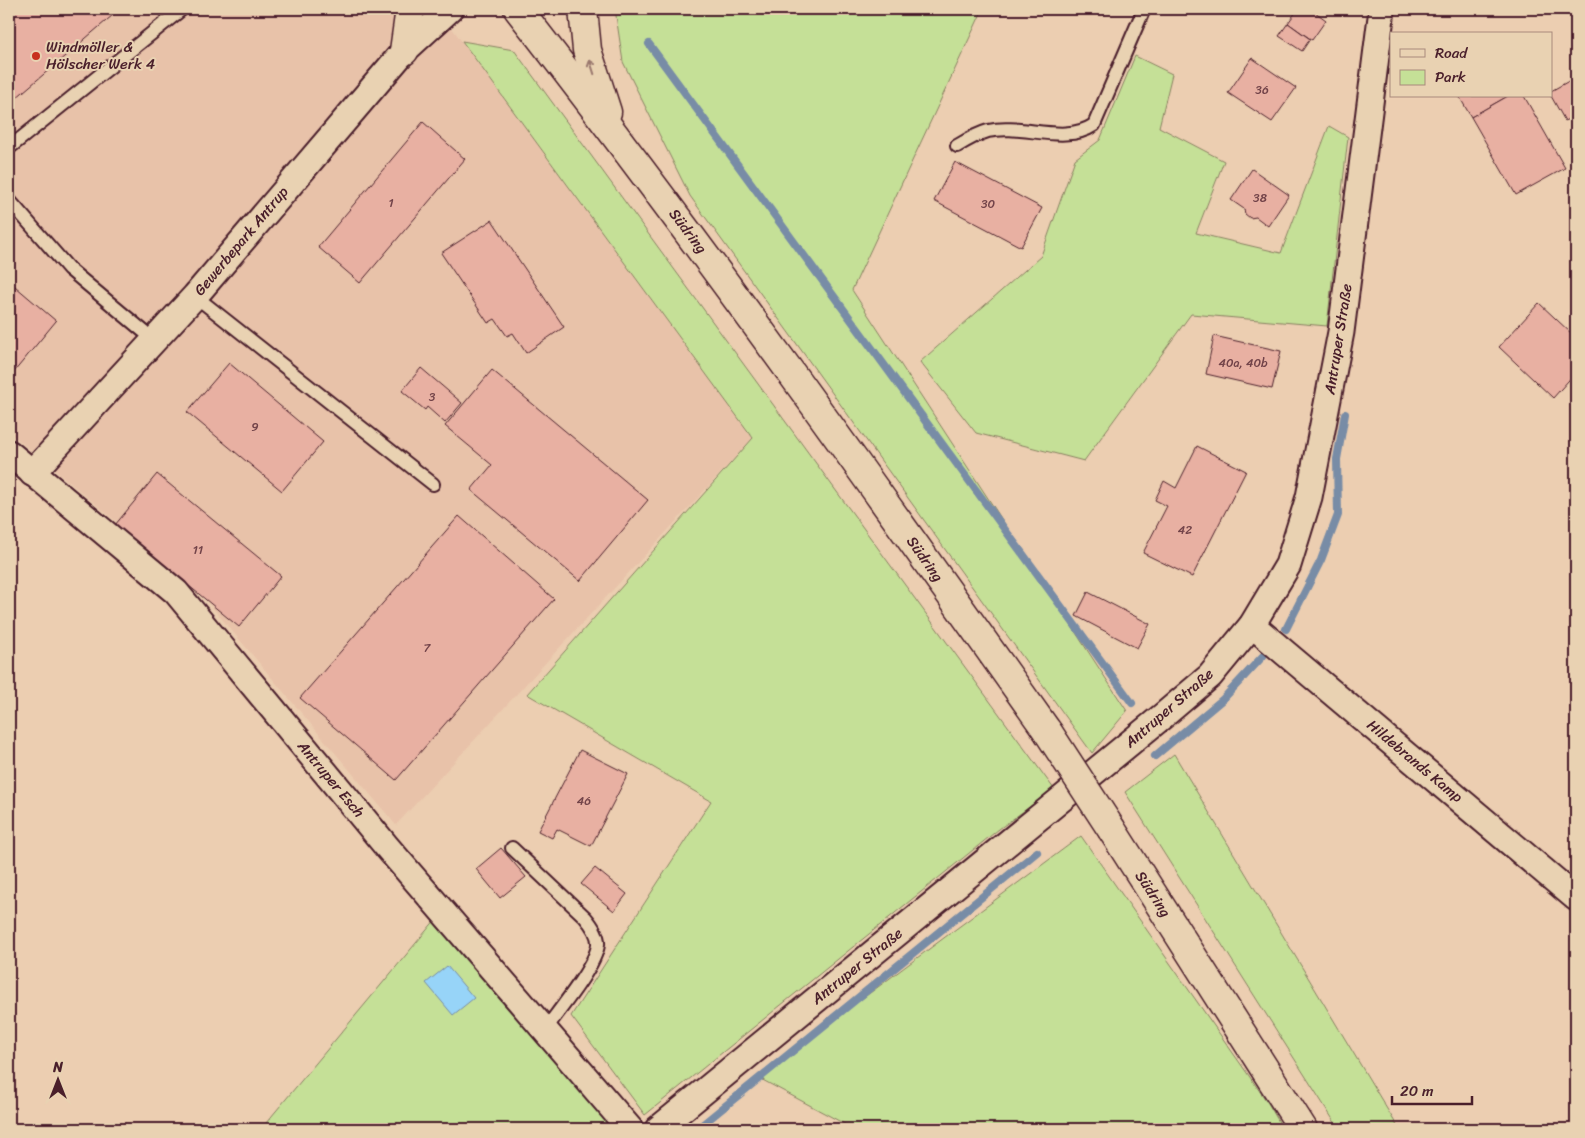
<svg xmlns="http://www.w3.org/2000/svg" width="1585" height="1138" font-family="Sriracha,sans-serif">
	<rect width="100%" height="100%" fill="#ecceb1"/>
	<filter id="ink" filterUnits="userSpaceOnUse"><feTurbulence type="fractalNoise" baseFrequency=".02" numOctaves="2"/><feDisplacementMap in="SourceGraphic" scale="10" xChannelSelector="R" yChannelSelector="G"/><feConvolveMatrix kernelMatrix="1 2 1 2 8 2 1 2 1" color-interpolation-filters="sRGB"/></filter>
	<g filter="url(#ink)">
		<polygon fill="#e8c2a9" points="9,9 438,9 753,438 396,825 195,587 9,432"/>
		<g fill="#c5e097" stroke="#888061">
			<polygon points="615,9 983,9 852,290 1127,711 1092,753 690,196 623,62"/>
			<polygon points="462,41 514,50 1054,789 999,829 645,1115 571,1016 711,801 527,694 753,438"/>
			<polygon points="1135,56 1172,74 1159,127 1224,161 1196,233 1281,253 1329,126 1348,137 1327,326 1191,314 1084,461 976,433 920,362 1041,256 1075,159 1100,140"/>
			<polygon points="1174,754 1399,1129 1339,1129 1125,792"/>
			<polygon points="1081,836 1268,1103 1283,1129 854,1129 757,1077"/>
			<polygon points="436,919 614,1129 261,1129"/>
		</g>
		<polygon fill="#97d4f8" stroke="#788ca6" points="447,966 474,998 453,1015 426,983"/>
		<g fill="none" stroke-linecap="round" stroke-linejoin="round">
			<g stroke="#788ca6" stroke-width="8">
				<polyline points="649,44 1132,703"/>
				<polyline points="1286,629 1321,560 1338,515 1337,459 1345,414"/>
				<polyline points="1155,756 1223,699 1263,656"/>
				<polyline points="697,1129 1037,852"/>
			</g>
		</g>
		<g fill="#e8b0a2" stroke="#4a1f2b">
			<polygon points="9,9 120,9 9,104"/>
			<polygon points="1298,9 1311,9 1326,20 1312,40 1288,23"/>
			<polygon points="1288,23 1310,39 1302,51 1279,36"/>
			<polygon points="1252,58 1296,88 1272,122 1228,93"/>
			<polygon points="1576,77 1576,114 1565,121 1551,96 1551,91"/>
			<polygon points="1459,96 1508,96 1471,117"/>
			<polygon points="1508,96 1524,96 1565,168 1516,195 1471,117"/>
			<polygon points="423,122 465,159 360,283 318,247"/>
			<polygon points="955,162 1042,208 1021,247 934,201"/>
			<polygon points="1252,169 1289,195 1268,226 1256,217 1250,218 1245,214 1244,209 1231,200"/>
			<polygon points="492,220 564,327 526,353 513,333 507,336 495,319 488,323 441,253"/>
			<polygon points="9,281 56,321 9,378"/>
			<polygon points="1539,303 1572,334 1576,329 1576,372 1553,398 1499,347"/>
			<polygon points="1214,336 1281,351 1272,389 1206,374"/>
			<polygon points="229,363 323,442 282,491 187,412"/>
			<polygon points="421,368 462,403 445,423 427,407 425,410 402,391"/>
			<polygon points="492,370 648,500 580,581 471,490 492,465 445,426"/>
			<polygon points="1197,446 1246,471 1192,577 1143,553 1167,506 1155,500 1164,481 1176,488"/>
			<polygon points="157,474 281,576 239,627 115,525"/>
			<polygon points="459,516 554,599 396,780 300,698"/>
			<polygon points="1088,592 1150,624 1137,648 1076,616"/>
			<polygon points="580,750 628,774 591,846 557,829 552,838 538,831"/>
			<polygon points="501,848 526,877 500,898 476,869"/>
			<polygon points="595,868 627,894 614,911 581,884"/>
		</g>
		<g fill="none" stroke-linecap="round" stroke-linejoin="round">
			<g stroke="#4a1f2b" stroke-width="16">
				<g id="service">
					<path d="M957 146C967 140 977 134 988 131 1022 123 1064 145 1094 125L1144 9"/>
					<polyline points="9,148 182,9"/>
					<polyline points="9,200 69,269 154,340"/>
					<polyline points="195,296 433,484"/>
					<path d="M512 848 585 917C591 924 599 935 598 945 595 967 559 1010 545 1030"/>
				</g>
			</g>
			<g stroke="#4a1f2b" stroke-width="29">
				<g id="minor">
					<polyline points="9,453 176,592 387,847 630,1129"/>
					<polyline points="32,473 195,296 404,51 450,9"/>
					<polyline points="1252,625 1576,898"/>
					<polyline points="658,1129 1164,715 1210,676 1252,625 1288,565 1309,497 1341,332 1382,9"/>
				</g>
			</g>
			<g stroke="#4a1f2b" stroke-width="31">
				<g id="secondary">
					<path d="M518 9C702 245 875 488 1048 732"/>
					<polyline points="583,9 587,50 607,112"/>
					<polyline points="404,51 410,9"/>
					<polyline points="1112,830 1303,1129"/>
				</g>
			</g>
			<use href="#service" stroke="#e9d2b2" stroke-width="12"/>
			<use href="#minor" stroke="#e9d2b2" stroke-width="25"/>
			<use href="#secondary" stroke="#e9d2b2" stroke-width="28"/>
			<g stroke="#4a1f2b" stroke-width="31" stroke-linecap="butt">
				<polyline id="secondary-bridge" points="1048,732 1112,830"/>
			</g>
			<use href="#secondary-bridge" stroke="#e9d2b2" stroke-width="28"/>
		</g>
		<defs><path id="oneway-shaft" d="M-6 0H5M1.5-3L5.5 0L1.5 3" fill="none" stroke-width="1.6" stroke-linecap="round" stroke-linejoin="round" transform="scale(1.25)"/></defs>
		<use stroke="#9a786e" href="#oneway-shaft" transform="translate(592 67) rotate(-108)"/>
	</g>
	<circle fill="#c8321e" stroke="#e9d2b2" stroke-width="2" cx="36" cy="56" r="5"/>
	<g text-anchor="middle" dominant-baseline="central" stroke-width="4" stroke-linejoin="round" paint-order="stroke">
		<g font-size="12" fill="#724349">
			<text x="1262" y="90">36</text>
			<text x="1260" y="198">38</text>
			<text x="391" y="203">1</text>
			<text x="988" y="204">30</text>
			<text x="1243" y="363">40a, 40b</text>
			<text x="432" y="397">3</text>
			<text x="255" y="427">9</text>
			<text x="1185" y="530">42</text>
			<text x="198" y="550">11</text>
			<text x="427" y="648">7</text>
			<text x="584" y="801">46</text>
		</g>
		<g font-size="15" fill="#4a1f2b" stroke="#e9d2b2" text-anchor="start">
			<text x="46" y="47">Windmöller &amp;<tspan x="46" dy="17">Hölscher Werk 4</tspan></text>
		</g>
		<g font-size="15" fill="#4a1f2b" stroke="#e9d2b2">
			<text transform="translate(688 231) rotate(53)">Südring</text>
			<text transform="translate(241 241) rotate(-50)">Gewerbepark Antrup</text>
			<text transform="translate(1338 339) rotate(-81)">Antruper Straße</text>
			<text transform="translate(925 559) rotate(55)">Südring</text>
			<text transform="translate(1169 708) rotate(-41)">Antruper Straße</text>
			<text transform="translate(1415 761) rotate(40)">Hildebrands Kamp</text>
			<text transform="translate(331 779) rotate(50)">Antruper Esch</text>
			<text transform="translate(1153 894) rotate(57)">Südring</text>
			<text transform="translate(857 966) rotate(-39)">Antruper Straße</text>
		</g>
	</g>
	<rect width="1585" height="1138" fill="none" stroke="#e9d2b2" stroke-width="30"/>
	<rect x="15" y="15" width="1555" height="1108" fill="none" stroke="#4a1f2b" stroke-width="2" filter="url(#ink)"/>
	<rect x="1390" y="32" width="162" height="65" fill="#e9d2b2" stroke="#a98a7c"/>
	<rect x="1400" y="49" width="25" height="8" fill="#e9d2b2" stroke="#a98a7c"/>
	<text x="1435" y="58" font-size="15" fill="#4a1f2b">Road</text>
	<rect x="1400" y="70" width="25" height="15" fill="#c5e097" stroke="#a98a7c"/>
	<text x="1435" y="82" font-size="15" fill="#4a1f2b">Park</text>
	<g transform="translate(58 1080)" stroke="#e9d2b2" stroke-width="4" paint-order="stroke">
	<path d="M0-4L9 19L0 12L-9 19Z" fill="#4a1f2b"/>
	<text y="-8" font-size="14" font-weight="bold" text-anchor="middle" fill="#4a1f2b">N</text>
	</g>
	<path d="M1392 1096v8h80v-8" fill="none" stroke="#4a1f2b" stroke-width="2.5"/>
	<text x="1400" y="1096" font-size="15" fill="#4a1f2b" stroke="#e9d2b2" stroke-width="4" paint-order="stroke">20 m</text>
</svg>
